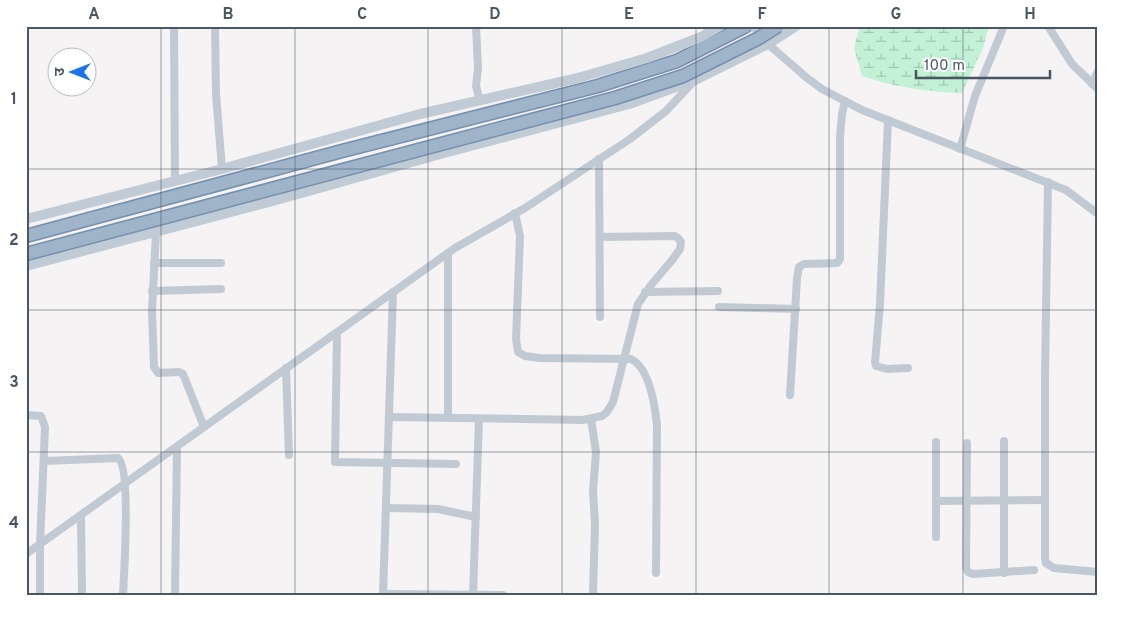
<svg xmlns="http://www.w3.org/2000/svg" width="1124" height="621" font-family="Overpass,'Noto Sans Devanagari',sans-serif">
	<defs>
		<pattern id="wetland-marsh" width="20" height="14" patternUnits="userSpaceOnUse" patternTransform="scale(1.25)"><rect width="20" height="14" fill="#c3f1d5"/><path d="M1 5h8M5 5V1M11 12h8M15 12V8" fill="none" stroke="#a0c6b0"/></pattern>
	</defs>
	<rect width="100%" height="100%" fill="#f5f3f3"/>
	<path fill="url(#wetland-marsh)" d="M860 26H989L983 48 962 93C928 92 894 87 862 76L854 48Z"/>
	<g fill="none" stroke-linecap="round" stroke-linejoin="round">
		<g stroke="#7690ad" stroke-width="15">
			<polyline id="trunk" points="26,236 342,151 598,86 677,61 746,26"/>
		</g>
		<g stroke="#c1cad2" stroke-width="8">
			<polyline points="174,26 175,181"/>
			<polyline points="215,26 216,94 222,169"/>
			<polyline points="476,26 478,68 476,86 480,101"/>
			<polyline points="753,26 768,44 807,78 822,89 862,110 1066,190 1098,214"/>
			<polyline points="1048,26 1072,64 1098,89"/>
			<polyline points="1092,84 1098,71"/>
			<polyline points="888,120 880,304 875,362 876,366 887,369 908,368"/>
			<polyline points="960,149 975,96 1004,26"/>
			<polyline points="599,159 600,317"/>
			<polyline points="1048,182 1045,376 1045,559 1046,563 1054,568 1098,572"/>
			<path d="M515 213 520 236 516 339 518 352 525 356 540 358 631 359C650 368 655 406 657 425L656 573"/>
			<polyline points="156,233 152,311 154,367 158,373 179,372 183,374 204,427"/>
			<polyline points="448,253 448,418"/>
			<polyline points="154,263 221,263"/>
			<polyline points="152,291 221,289"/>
			<polyline points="645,292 718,291"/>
			<polyline points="719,307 796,309"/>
			<polyline points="337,333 335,462 456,464"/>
			<polyline points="286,368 289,455"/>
			<polyline points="790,395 797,278 799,267 804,264 837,263 840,259 840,137 842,114 845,101"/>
			<polyline points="26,415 41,416 45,427 40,545 40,595"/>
			<polyline points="390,417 583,420 602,416 607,412 613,402 638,304 651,285 673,259 680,249 681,242 678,238 675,236 600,237"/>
			<polyline points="591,419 596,452 593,491 595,524 593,595"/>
			<polyline points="1004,441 1004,573"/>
			<polyline points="936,442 936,537"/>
			<polyline points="967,443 966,568 968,572 973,574 1034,570"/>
			<path d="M45 461 118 458C131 467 124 574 123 595"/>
			<polyline points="936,501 1045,500"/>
			<polyline points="386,508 438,509 476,517"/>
			<polyline points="81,516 82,592"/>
			<polyline points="26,554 455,248 525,208 630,139 666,111 694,81"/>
			<polyline points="383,594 503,595"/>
			<polyline points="175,595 177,447"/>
			<polyline points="383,595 393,292"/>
			<polyline points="473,595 479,419"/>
		</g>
		<g stroke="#c1cbd6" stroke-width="10">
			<polyline points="26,219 222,169 420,114 578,78 647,58 701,37 720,26"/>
			<polyline points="26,266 280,199 444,153 629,104 695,80 768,44 796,26"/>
		</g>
		<use href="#trunk" stroke="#9fb4c9" stroke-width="12"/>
		<g stroke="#7690ad" stroke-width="15" stroke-linecap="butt">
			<polyline id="trunk-bridge" points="26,254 615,98 683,76 759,38 778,26"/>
		</g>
		<use href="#trunk-bridge" stroke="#9fb4c9" stroke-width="12"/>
	</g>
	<path fill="none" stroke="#4a5661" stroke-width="1" stroke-opacity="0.55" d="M161 26V595M295 26V595M428 26V595M562 26V595M696 26V595M829 26V595M963 26V595M26 169H1098M26 310H1098M26 452H1098"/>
	<rect width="1124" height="621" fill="none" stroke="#ffffff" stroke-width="55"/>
	<g transform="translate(72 72) rotate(270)"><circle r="24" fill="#ffffff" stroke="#b7bbc0"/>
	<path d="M0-4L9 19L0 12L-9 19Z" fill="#1a73e8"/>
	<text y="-8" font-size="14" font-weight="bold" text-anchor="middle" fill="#4a5661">उ</text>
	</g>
	<path d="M916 70v8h134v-8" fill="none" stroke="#4a5661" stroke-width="2.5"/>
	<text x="924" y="70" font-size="15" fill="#4a5661" stroke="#ffffff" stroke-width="4" paint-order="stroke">100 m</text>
	<rect x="28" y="28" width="1068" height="566" fill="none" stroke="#4a5661" stroke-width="2"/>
	<g font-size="16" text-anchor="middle" font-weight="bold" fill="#4a5661">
		<text x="94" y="19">A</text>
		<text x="228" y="19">B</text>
		<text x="362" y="19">C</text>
		<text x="495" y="19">D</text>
		<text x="629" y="19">E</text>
		<text x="762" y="19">F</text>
		<text x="896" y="19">G</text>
		<text x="1030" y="19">H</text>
		<text x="14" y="104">1</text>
		<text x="14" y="245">2</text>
		<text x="14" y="387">3</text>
		<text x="14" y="528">4</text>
	</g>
</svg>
